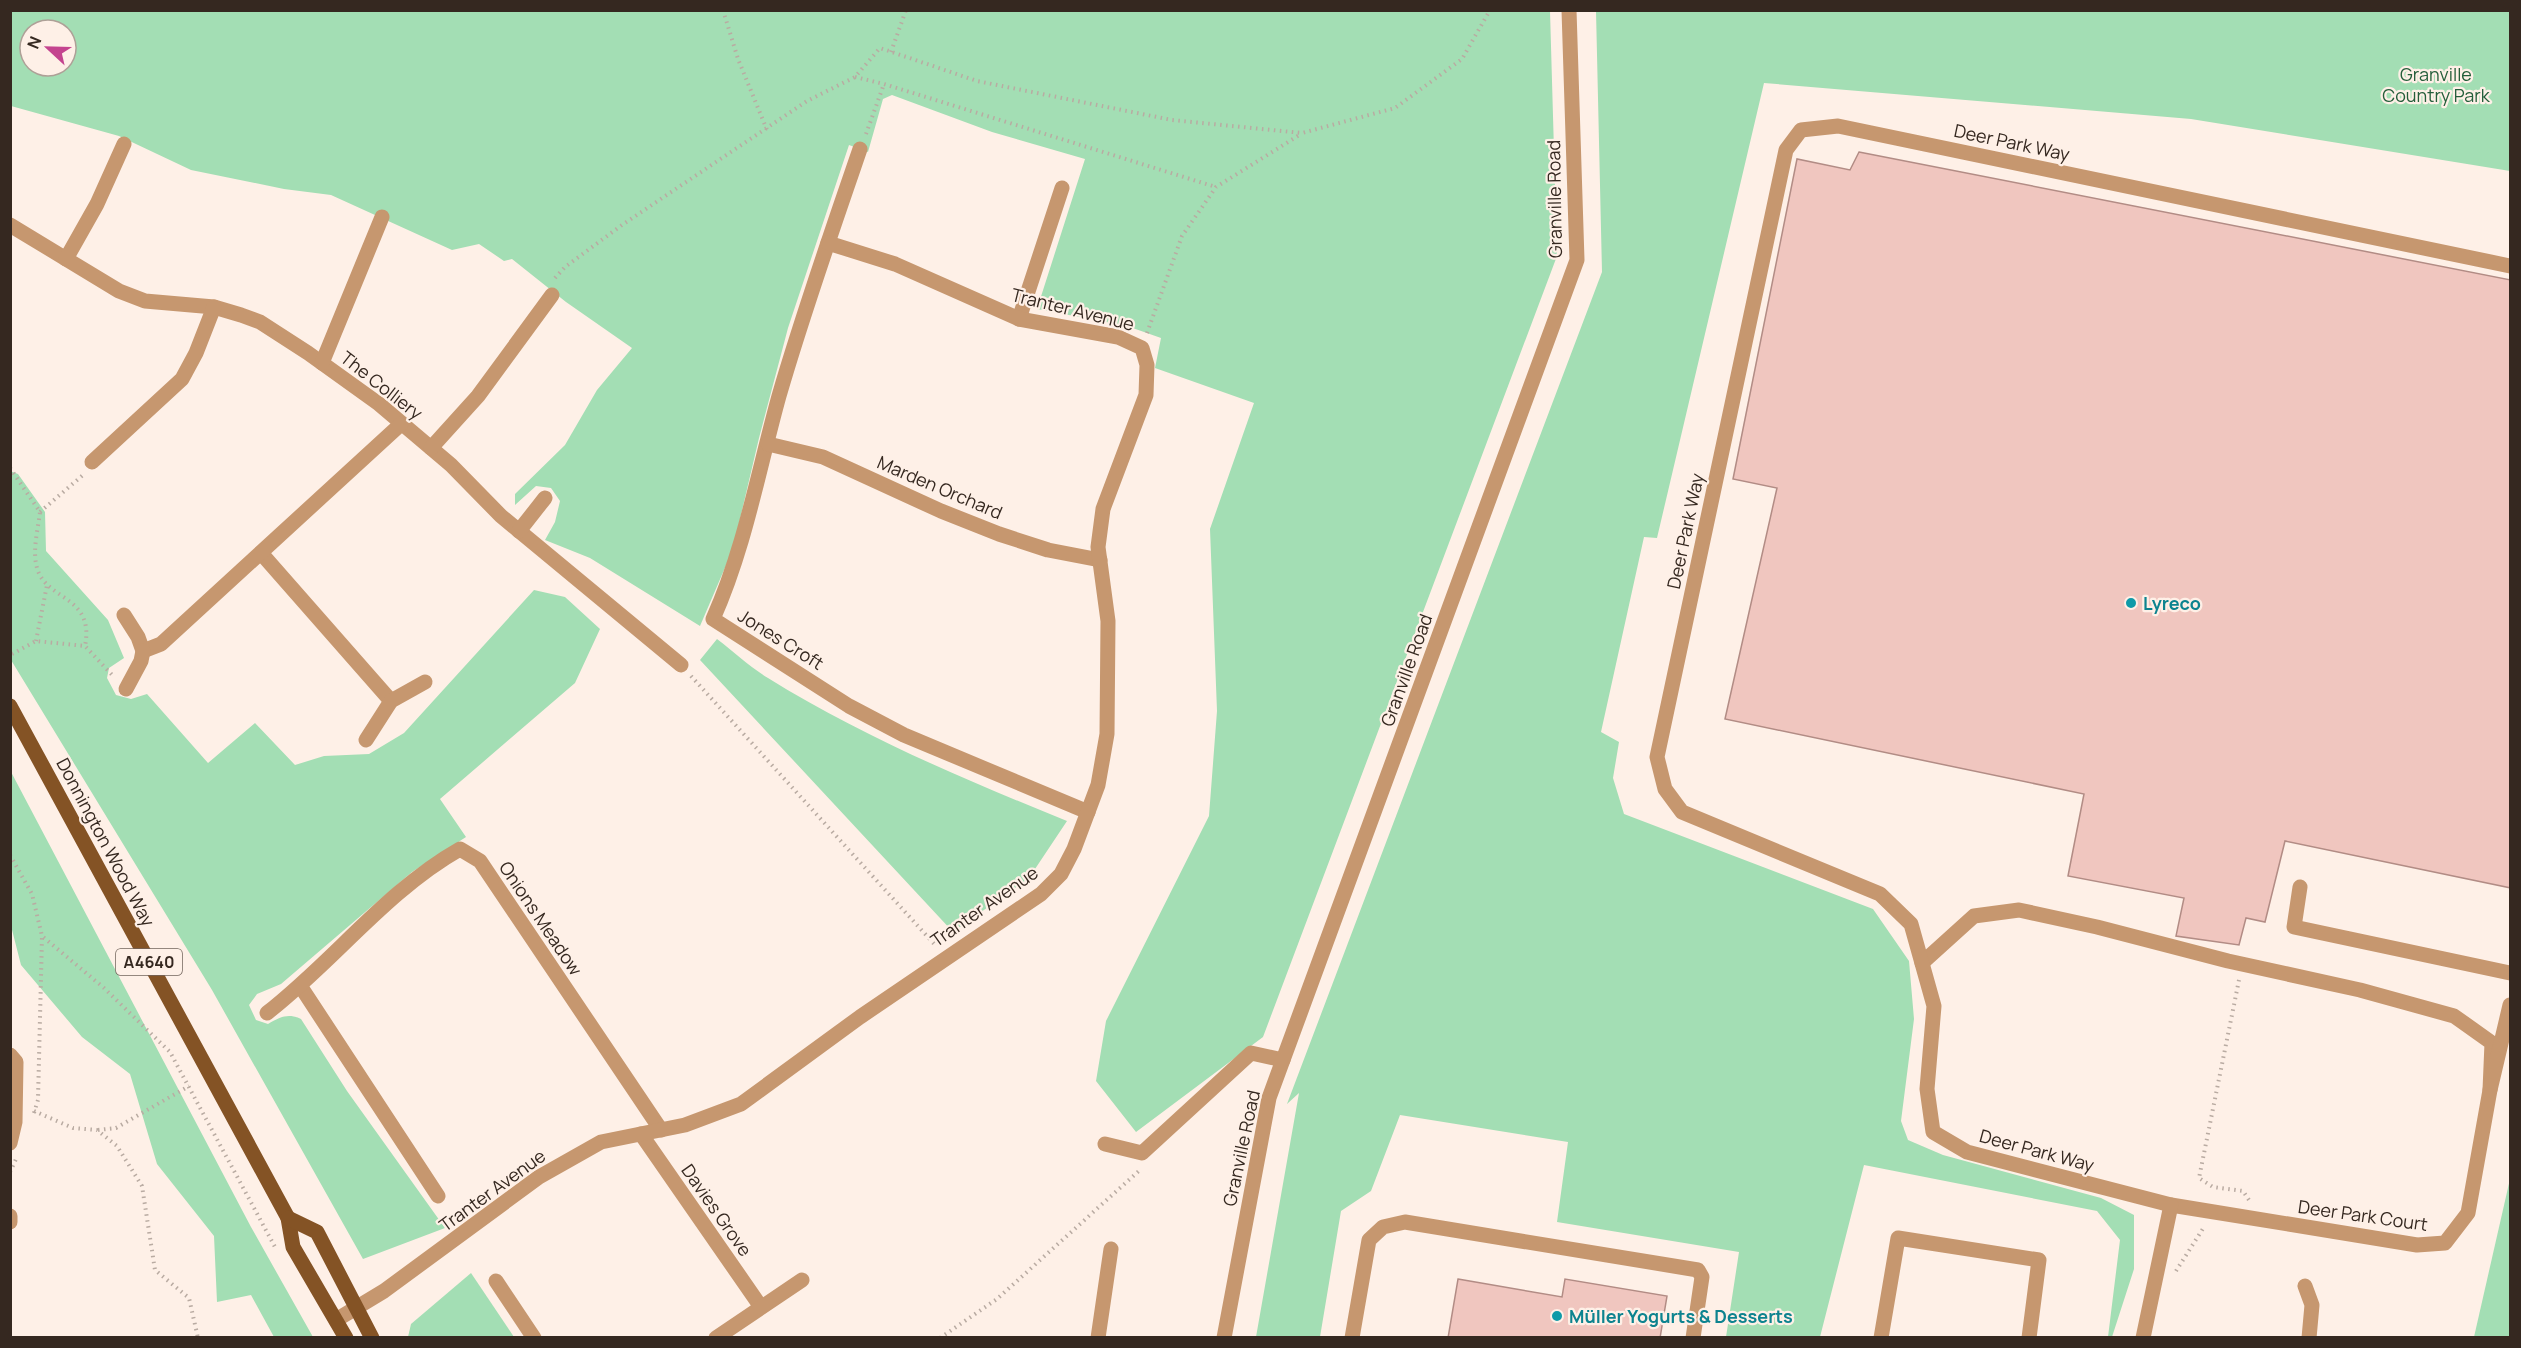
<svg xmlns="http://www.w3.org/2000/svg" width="2521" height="1348" font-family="Manrope,sans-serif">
	<rect width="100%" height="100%" fill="#fef0e7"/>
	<g fill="#a3deb4" fill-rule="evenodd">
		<path d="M10 11H1550L1557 256 1263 1037 1136 1132 1096 1081 1106 1021 1209 816 1217 711 1210 529 1254 403 1155 368 1161 338 1127 326 1037 309 1085 159 992 132 892 95 883 99 868 152 849 145 788 328 759 438 733 549 700 626 590 558 545 540 555 522 560 501 551 488 536 486 515 505V494L565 445 597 390 632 348 566 302 512 259 504 261 479 244 452 250 331 195 284 189 191 170 119 136 11 106ZM30 30H66V66H30Z"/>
		<polygon points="1596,11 2510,11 2510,171 2191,119 1764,83 1657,538 1644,537 1601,732 1619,742 1613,778 1624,814 1873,909 1909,961 1914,1019 1901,1121 1908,1140 1943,1155 2101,1198 2134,1215 2134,1269 2112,1337 2108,1337 2120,1240 2097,1211 1864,1165 1820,1337 1726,1337 1739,1252 1557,1222 1568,1142 1400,1115 1371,1191 1341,1211 1320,1337 1256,1337 1299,1093 1287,1104 1602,272"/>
		<path d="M10 471 18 474 45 512 46 551 108 620 124 658 109 668 107 678 116 695 131 699 147 694 208 763 255 723 295 765 324 756 369 754 404 733 534 590 565 597 600 629 575 683 440 799 466 837 412 872 281 984 257 994 249 1005 256 1020 268 1024C280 1017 288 1013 301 1019L347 1091 445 1228 363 1259 212 990 11 660Z"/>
		<path d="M717 639C734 652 750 667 768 678 863 737 964 779 1067 821L1029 878 953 932 700 660Z"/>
		<polygon points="10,770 251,1227 313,1337 274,1337 251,1295 217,1302 214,1236 157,1164 130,1074 82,1037 21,965 10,922"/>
		<polygon points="2510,1179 2510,1337 2474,1337"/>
		<polygon points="471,1273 514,1337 408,1337 411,1324"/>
	</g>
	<g fill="#f0c6bf" stroke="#b28c85" stroke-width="1.5">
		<polygon points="1859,152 2511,280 2511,888 2285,841 2265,922 2246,918 2239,945 2176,936 2184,898 2068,876 2084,794 1725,719 1777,488 1733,479 1797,159 1850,170"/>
		<polygon points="1458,1279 1562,1297 1565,1279 1667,1296 1660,1338 1448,1338"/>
	</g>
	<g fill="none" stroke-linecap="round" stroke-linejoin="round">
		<g stroke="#b9aba2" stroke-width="4" stroke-dasharray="1.5 4.5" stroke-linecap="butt">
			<polyline points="723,10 738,59 767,130"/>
			<polyline points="891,52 906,10"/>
			<polyline points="855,77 884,84 1216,187"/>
			<polyline points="866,134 884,84"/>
			<polyline points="555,278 565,267 622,225 807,101 855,77 880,48 977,81 1172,120 1302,133 1395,108 1462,59 1490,10"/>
			<polyline points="1147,333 1182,236 1216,187 1301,134"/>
			<path d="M10 468 40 512C38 530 32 550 37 568 46 601 95 595 85 646"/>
			<polyline points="40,512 83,475"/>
			<polyline points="36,641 47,585"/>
			<polyline points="12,654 36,641 85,646 114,677"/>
			<polyline points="691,676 936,946"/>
			<polyline points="10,855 32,894 42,936 104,988 170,1052 275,1247"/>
			<polyline points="2239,980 2199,1178 2213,1187 2243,1191 2249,1200"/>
			<polyline points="34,1111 73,1128 97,1130 117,1146 142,1186 155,1270 189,1298 198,1338"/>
			<polyline points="34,1113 38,1100 42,936"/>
			<polyline points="98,1130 116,1128 189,1086"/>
			<polyline points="10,1172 16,1159"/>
			<polyline points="2176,1271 2204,1227"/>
			<polyline points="940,1338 997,1299 1141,1169"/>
		</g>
		<g stroke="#c6976f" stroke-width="15">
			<path d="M860 149C832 231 803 313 779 396 758 472 745 547 713 619L849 706 904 735 1088 812"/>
			<polyline points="10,225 119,291 145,301 214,307 241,315 260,322 308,353 379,404 451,465 501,516 681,665"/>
			<polyline points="66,259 97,204 124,144"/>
			<polyline points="1019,319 1062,188"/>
			<polyline points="322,363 382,217"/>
			<polyline points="768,444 823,457 941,511 999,534 1048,550 1100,560"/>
			<polyline points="431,448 478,396 552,295"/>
			<polyline points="92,462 182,379 196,353 214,307"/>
			<polyline points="519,531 545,498"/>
			<polyline points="261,553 391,701"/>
			<polyline points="124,615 138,637 143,651 161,644 401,424"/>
			<polyline points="126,689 141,661 143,651"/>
			<polyline points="366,740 391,701 425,682"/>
			<polyline points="2300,887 2294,927 2510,973"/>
			<polyline points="1922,963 1974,916 2019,910 2097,927 2228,961 2360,990 2454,1016 2492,1043 2490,1090"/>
			<polyline points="301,987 438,1196"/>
			<path d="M267 1013C334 961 386 891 460 849L480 861 661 1130"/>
			<polyline points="10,1055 16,1062 15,1122 10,1143"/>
			<polyline points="641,1134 761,1307"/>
			<polyline points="1105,1144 1142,1153 1251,1053 1283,1060"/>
			<polyline points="2171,1205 2417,1245 2445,1243 2468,1213 2490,1090 2510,1005"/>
			<polyline points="10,1216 10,1222"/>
			<polyline points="496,1281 534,1338"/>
			<polyline points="2305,1286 2312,1305 2309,1338"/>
			<polyline points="336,1320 384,1291 539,1177 601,1142 685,1125 741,1104 860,1017 1041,894 1061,874 1074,849 1098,785 1107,734 1108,621 1098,547 1103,509 1146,395 1147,365 1142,348 1118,337 1019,319 895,264 828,243"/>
			<polyline points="716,1338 802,1280"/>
			<polyline points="1098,1338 1111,1249"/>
			<polyline points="1224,1338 1269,1098 1577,260 1569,10"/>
			<polyline points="1352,1338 1369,1240 1383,1227 1405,1222 1698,1270 1702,1277 1693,1338"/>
			<polyline points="1881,1338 1898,1238 2039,1260 2029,1338"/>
			<polyline points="2143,1338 2171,1205 1967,1152 1933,1132 1927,1089 1934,1006 1911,924 1880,894 1682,812 1665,789 1657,757 1786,150 1801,130 1838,126 2510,266"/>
		</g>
		<g stroke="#845325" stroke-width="15">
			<polyline points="10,706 288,1218 293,1247 346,1338"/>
			<polyline points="288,1218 317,1232 372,1338"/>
		</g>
	</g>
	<g fill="#0f9aa8" stroke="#fef0e7" stroke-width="2">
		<circle cx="2131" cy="603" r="6"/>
		<circle cx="1557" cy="1316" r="6"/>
	</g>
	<g text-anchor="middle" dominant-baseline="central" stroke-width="4.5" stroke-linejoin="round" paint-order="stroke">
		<rect fill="#fef0e7" stroke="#71645c" stroke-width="1.5" x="116" y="949" width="66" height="26" rx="4.5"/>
		<g font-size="16" font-weight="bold" fill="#352820">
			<text x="149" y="962">A4640</text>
		</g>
		<g font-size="18" fill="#245e3a" stroke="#fef0e7">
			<text x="2436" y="74">Granville<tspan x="2436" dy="21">Country Park</tspan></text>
		</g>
		<g font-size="18" fill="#352820" stroke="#fef0e7">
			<text transform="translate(2012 142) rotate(12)">Deer Park Way</text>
			<text transform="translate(1554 199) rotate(-91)">Granville Road</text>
			<text transform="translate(1073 309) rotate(14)">Tranter Avenue</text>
			<text transform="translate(382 385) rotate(38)">The Colliery</text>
			<text transform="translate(940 487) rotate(23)">Marden Orchard</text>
			<text transform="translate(1685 531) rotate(-78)">Deer Park Way</text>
			<text transform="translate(781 639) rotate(32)">Jones Croft</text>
			<text transform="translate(1406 670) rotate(-70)">Granville Road</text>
			<text transform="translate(106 842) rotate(62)">Donnington Wood Way</text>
			<text transform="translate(984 906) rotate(-35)">Tranter Avenue</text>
			<text transform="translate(541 918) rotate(56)">Onions Meadow</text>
			<text transform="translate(1241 1148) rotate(-78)">Granville Road</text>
			<text transform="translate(2037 1150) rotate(15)">Deer Park Way</text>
			<text transform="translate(492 1190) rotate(-36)">Tranter Avenue</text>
			<text transform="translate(717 1210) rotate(55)">Davies Grove</text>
			<text transform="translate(2363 1215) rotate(8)">Deer Park Court</text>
		</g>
		<g font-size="18" font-weight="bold" fill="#0d838f" stroke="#fef0e7" text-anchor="start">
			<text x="2143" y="603">Lyreco</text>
			<text x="1569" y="1316">Müller Yogurts &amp; Desserts</text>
		</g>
	</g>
	<rect width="2521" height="1348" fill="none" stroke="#352820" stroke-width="24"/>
	<g transform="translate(48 48) rotate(292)"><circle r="28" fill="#fef0e7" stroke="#aea097" stroke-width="1.5"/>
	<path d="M0-4.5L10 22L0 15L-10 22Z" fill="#c4448f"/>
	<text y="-9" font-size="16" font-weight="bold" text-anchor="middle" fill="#352820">N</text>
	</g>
</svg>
